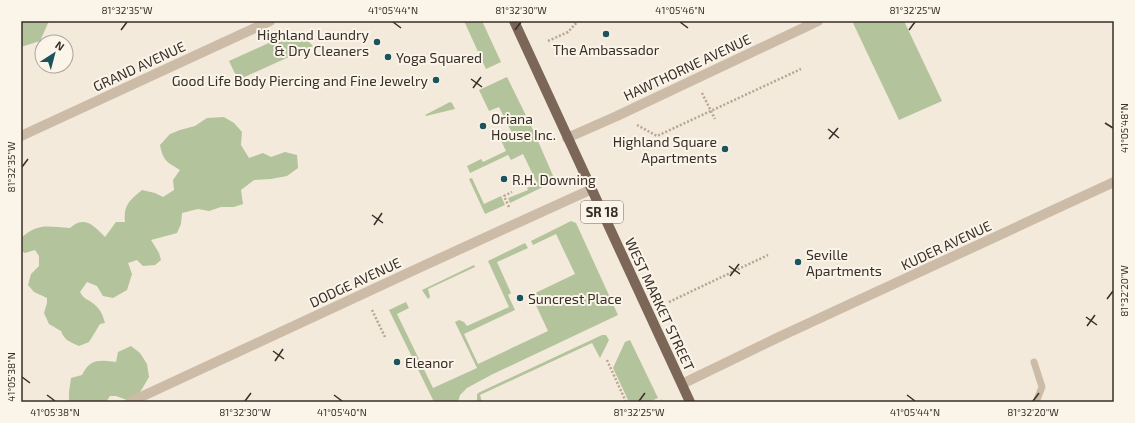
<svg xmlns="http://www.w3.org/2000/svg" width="1135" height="423" font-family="'Exo 2',sans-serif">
	<rect width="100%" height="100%" fill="#f3eadc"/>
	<g fill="#b3c39b">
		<polygon points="21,21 49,21 40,41 21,47"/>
		<polygon points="464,21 482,21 501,62 486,69"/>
		<polygon points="857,21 904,21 942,101 899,120 853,23"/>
		<polygon points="295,31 304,37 313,46 238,80 229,61"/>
		<polygon points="507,77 535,134 554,178 551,183 510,203 508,198 528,190 527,188 537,183 523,154 511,160 508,155 470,173 467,166 481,159 483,162 506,151 499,136 511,131 499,107 489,111 479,90"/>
		<polygon points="450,102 452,103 455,109 426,116 425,115"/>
		<path d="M224 117 234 123 242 132 241 145 249 158 263 153 271 157 285 152 297 155 298 168 287 176 271 179 254 180 241 190 243 204 234 207H221L209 211 198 209 182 213 181 224 177 233 151 240 159 253 161 260 155 265 143 266 137 260 128 263 132 274 127 290 113 298 103 296 97 286 87 282 80 292C85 301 89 299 95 305 101 310 103 316 105 323L100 324 89 342 79 346C70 342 64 340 61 331L49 324 44 313 47 303V298L34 292 28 285 31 274 39 266V256L35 250 25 253 21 251V238C39 222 48 227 70 228 85 215 94 226 105 237L116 222H125C123 205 130 200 142 190L155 193 163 197 174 190 173 180 180 170C167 162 163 161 160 145L170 134 180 130 195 126 207 118Z"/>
		<polygon points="472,178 484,204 501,196 505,205 485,214 469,179"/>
		<polygon points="571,221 576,223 618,315 491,375 467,388 460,395 458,402 434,402 389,310 406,302 409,308 397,314 433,388 477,368 455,322 459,320 464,322 467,326 509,307 488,261 525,243 528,248 497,262 511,293 508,295 515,310 464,334 478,364 548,331 534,301 531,302 529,296 575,274 556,234 533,245 531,241"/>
		<polygon points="474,265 475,267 428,289 430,297 428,299 422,290"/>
		<polygon points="602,335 606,335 609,340 600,358 592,343 480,395 482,402 477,402 477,394 480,392"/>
		<polygon points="630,340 658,398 649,402 629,402 613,368 625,342"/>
		<path d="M131 346 140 353 147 364 149 377 139 394 127 400 116 396H110L106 402H69V392L71 378 82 375C90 358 100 360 116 362L118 352Z"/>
	</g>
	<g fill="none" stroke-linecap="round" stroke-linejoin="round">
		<g stroke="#b8a591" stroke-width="2.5" stroke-dasharray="2 2" stroke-linecap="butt">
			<polyline points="548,41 568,32 578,21"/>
			<polyline points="702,93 715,119"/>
			<polyline points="637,125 657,136 801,69"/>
			<polyline points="509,207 504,196 512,192"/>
			<polyline points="669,302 768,255"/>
			<polyline points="372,310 385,337"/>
			<polyline points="607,360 626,402"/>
			<polyline points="658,402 662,400"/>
		</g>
		<polyline stroke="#ccbba7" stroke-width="7" points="1034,362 1042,387 1036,402"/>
		<g stroke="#ccbba7" stroke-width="10">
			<polyline points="21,136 270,21"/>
			<polyline points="567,138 617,116 818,21"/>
			<polyline points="682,384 779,337 1114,182"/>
			<polyline points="130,402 423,266 592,189"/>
		</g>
		<polyline stroke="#7b6658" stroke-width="10" points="514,21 690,402"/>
	</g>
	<path fill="none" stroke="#382e28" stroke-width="1.5" d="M393 22 401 28M680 22 688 28M121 30 127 22M515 30 521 22M909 30 915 22M471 79 482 87M473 88 481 77M1105 123 1113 128M828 129 839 138M829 139 838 128M22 167 28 159M372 215 383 223M374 225 382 213M729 266 740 274M730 276 739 264M1107 299 1113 291M1086 317 1097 325M1087 326 1095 315M273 351 284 359M275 361 283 349M22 377 30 383M47 395 55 401M334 395 342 401M907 395 915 401M245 401 251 393M639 401 645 393M1033 401 1039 393"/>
	<g fill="#1b545c" stroke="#fbf4e9" stroke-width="1.5">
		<circle cx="606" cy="34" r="4"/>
		<circle cx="377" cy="42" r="4"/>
		<circle cx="388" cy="57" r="4"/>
		<circle cx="436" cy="80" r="4"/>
		<circle cx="483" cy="126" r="4"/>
		<circle cx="725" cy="149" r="4"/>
		<circle cx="504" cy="179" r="4"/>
		<circle cx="798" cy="262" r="4"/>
		<circle cx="520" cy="298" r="4"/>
		<circle cx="397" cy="362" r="4"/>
	</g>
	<g text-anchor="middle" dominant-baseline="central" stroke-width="4" stroke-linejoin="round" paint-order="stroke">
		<rect fill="#fbf4e9" stroke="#726962" stroke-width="1" x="581" y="201" width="42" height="22" rx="3"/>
		<g font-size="13" font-weight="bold" fill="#382e28">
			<text x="602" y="212">SR 18</text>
		</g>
		<g font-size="14" fill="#382e28" stroke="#fbf4e9" text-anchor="start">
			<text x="369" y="34" text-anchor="end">Highland Laundry<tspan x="369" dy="16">&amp; Dry Cleaners</tspan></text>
			<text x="606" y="49" text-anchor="middle">The Ambassador</text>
			<text x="396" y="57">Yoga Squared</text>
			<text x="428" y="80" text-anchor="end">Good Life Body Piercing and Fine Jewelry</text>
			<text x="491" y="118">Oriana<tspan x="491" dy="16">House Inc.</tspan></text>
			<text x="717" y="141" text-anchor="end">Highland Square<tspan x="717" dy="16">Apartments</tspan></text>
			<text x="512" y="179">R.H. Downing</text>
			<text x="806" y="254">Seville<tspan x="806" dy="16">Apartments</tspan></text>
			<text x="528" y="298">Suncrest Place</text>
			<text x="405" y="362">Eleanor</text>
		</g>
		<g font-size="14" fill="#382e28" stroke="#fbf4e9">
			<text transform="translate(139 66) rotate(-25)">GRAND AVENUE</text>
			<text transform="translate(687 67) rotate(-25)">HAWTHORNE AVENUE</text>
			<text transform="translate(946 245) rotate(-25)">KUDER AVENUE</text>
			<text transform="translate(355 282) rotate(-25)">DODGE AVENUE</text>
			<text transform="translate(660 304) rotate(65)">WEST MARKET STREET</text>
		</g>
	</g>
	<rect width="1135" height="423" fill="none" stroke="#fbf4e9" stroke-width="44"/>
	<g transform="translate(54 54) rotate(36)"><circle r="19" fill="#fbf4e9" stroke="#ada59c"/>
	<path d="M0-3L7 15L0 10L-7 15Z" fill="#1b545c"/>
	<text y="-6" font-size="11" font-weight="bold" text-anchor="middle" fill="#382e28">N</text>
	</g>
	<rect x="22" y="22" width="1091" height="379" fill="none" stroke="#382e28" stroke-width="1.5"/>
	<g font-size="10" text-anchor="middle" fill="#382e28">
		<text x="127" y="14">81°32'35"W</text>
		<text x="393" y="14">41°05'44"N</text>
		<text x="521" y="14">81°32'30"W</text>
		<text x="680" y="14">41°05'46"N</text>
		<text x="915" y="14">81°32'25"W</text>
		<text transform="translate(1124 128) rotate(-90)" y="4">41°05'48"N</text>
		<text transform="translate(11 167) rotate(-90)" y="4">81°32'35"W</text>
		<text transform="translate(1124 291) rotate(-90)" y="4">81°32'20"W</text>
		<text transform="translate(11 377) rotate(-90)" y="4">41°05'38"N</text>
		<text x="55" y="416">41°05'38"N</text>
		<text x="245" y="416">81°32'30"W</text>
		<text x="342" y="416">41°05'40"N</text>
		<text x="639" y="416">81°32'25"W</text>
		<text x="915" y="416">41°05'44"N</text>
		<text x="1033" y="416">81°32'20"W</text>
	</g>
</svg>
